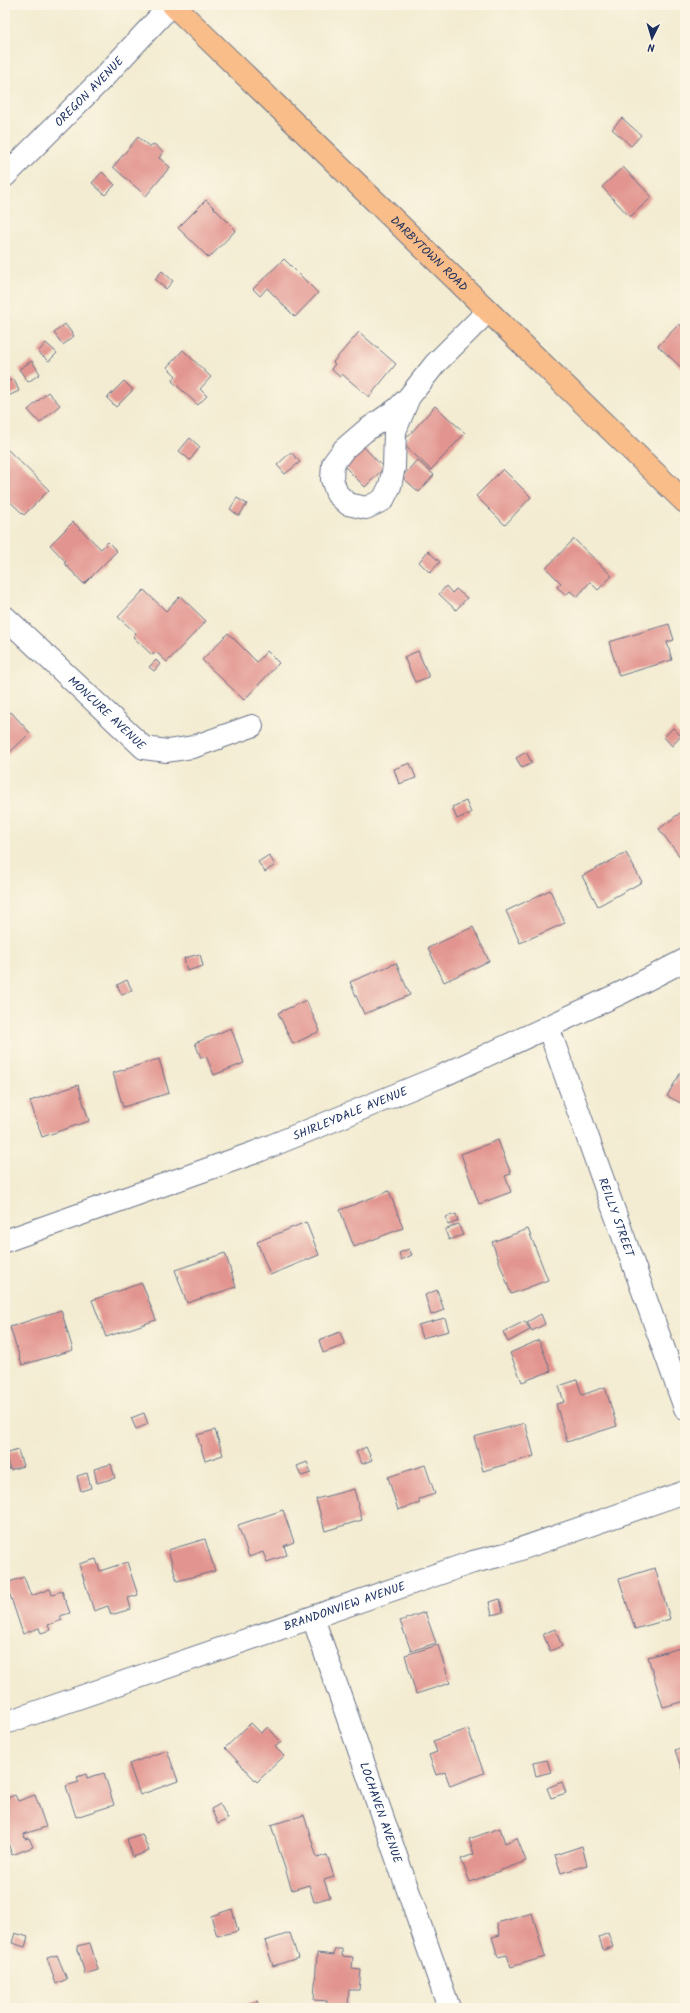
<svg xmlns="http://www.w3.org/2000/svg" width="690" height="2013" font-family="Kalam,sans-serif">
	<rect width="100%" height="100%" fill="#fcf5e5"/>
	<filter id="ink" filterUnits="userSpaceOnUse"><feTurbulence type="fractalNoise" baseFrequency=".025" numOctaves="2"/><feDisplacementMap in="SourceGraphic" scale="8" xChannelSelector="R" yChannelSelector="G"/><feConvolveMatrix kernelMatrix="1 2 1 2 8 2 1 2 1" color-interpolation-filters="sRGB"/></filter>
	<filter id="wash" filterUnits="userSpaceOnUse"><feTurbulence type="fractalNoise" baseFrequency=".012" numOctaves="4" result="noise"/><feDisplacementMap in="SourceGraphic" scale="16" xChannelSelector="R" yChannelSelector="G"/><feGaussianBlur stdDeviation="0.9" result="paint"/><feColorMatrix in="noise" values="0 0 0 0 0 0 0 0 0 0 0 0 0 0 0 0 0 1.4 0 .05"/><feComposite in="paint" operator="in"/></filter>
	<g filter="url(#wash)">
		<rect width="100%" height="100%" fill="#f3ecd2"/>
		<g id="blocks">
			<g fill="#e29590">
				<polygon points="622,118 641,135 631,146 612,129"/>
				<polygon points="138,137 150,147 154,144 163,152 159,158 170,167 146,196 113,167"/>
				<polygon points="623,167 652,197 630,217 602,187"/>
				<polygon points="102,172 115,185 105,195 92,183"/>
				<polygon points="206,200 236,230 209,258 178,228"/>
				<polygon points="284,259 318,293 295,317 267,288 260,296 253,289"/>
				<polygon points="162,271 173,281 166,289 155,279"/>
				<polygon points="65,324 74,336 63,345 54,333"/>
				<polygon points="679,324 685,329 685,371 658,346"/>
				<polygon points="359,332 396,364 369,397 342,374 340,377 331,369 335,364 333,362"/>
				<polygon points="46,343 57,353 49,361 38,352"/>
				<polygon points="183,350 211,377 200,389 207,396 198,405 172,381 176,376 167,367"/>
				<polygon points="32,361 40,374 28,382 19,369"/>
				<polygon points="14,379 19,391 8,396 5,382"/>
				<polygon points="124,381 133,390 116,407 107,398"/>
				<polygon points="48,392 60,405 40,423 28,410"/>
				<polygon points="435,406 465,433 431,470 402,443"/>
				<polygon points="190,438 200,447 190,460 179,451"/>
				<polygon points="360,443 384,468 365,487 341,463"/>
				<polygon points="6,448 49,490 24,515 5,497"/>
				<polygon points="291,452 300,462 285,474 277,465"/>
				<polygon points="417,460 434,475 419,492 402,477"/>
				<polygon points="503,469 531,497 505,525 476,496"/>
				<polygon points="237,498 247,504 239,516 230,509"/>
				<polygon points="73,522 101,549 108,542 117,551 84,584 64,563 66,562 50,545"/>
				<polygon points="574,539 612,576 598,590 590,582 577,597 570,591 566,595 557,587 561,583 546,568"/>
				<polygon points="428,551 440,562 430,573 419,562"/>
				<polygon points="446,586 452,593 456,589 467,598 456,610 439,594"/>
				<polygon points="144,590 166,611 180,596 206,621 167,662 156,652 152,655 133,637 136,633 118,617"/>
				<polygon points="669,624 674,640 667,642 672,660 619,676 609,642"/>
				<polygon points="228,633 257,662 267,651 279,663 244,700 202,660"/>
				<polygon points="418,651 429,677 415,682 404,657"/>
				<polygon points="156,660 160,664 154,671 149,667"/>
				<polygon points="11,712 30,733 7,755 5,752 5,718"/>
				<polygon points="673,728 681,736 672,746 664,737"/>
				<polygon points="526,752 532,763 522,768 516,758"/>
				<polygon points="410,763 416,778 399,784 394,769"/>
				<polygon points="466,801 471,813 457,819 452,807"/>
				<polygon points="685,809 685,855 681,858 659,829"/>
				<polygon points="626,853 642,882 598,906 582,876"/>
				<polygon points="269,855 275,865 265,872 258,862"/>
				<polygon points="550,890 565,923 520,943 506,911"/>
				<polygon points="473,927 489,961 444,982 428,948"/>
				<polygon points="200,954 203,966 187,971 184,958"/>
				<polygon points="396,963 410,995 364,1014 350,982"/>
				<polygon points="127,980 132,990 122,995 117,985"/>
				<polygon points="306,1000 320,1031 293,1044 278,1013"/>
				<polygon points="231,1028 244,1063 214,1075 206,1056 201,1058 195,1043"/>
				<polygon points="159,1059 169,1093 123,1107 113,1073"/>
				<polygon points="685,1065 685,1105 667,1096"/>
				<polygon points="78,1085 89,1121 42,1137 30,1101"/>
				<polygon points="498,1140 511,1174 505,1176 511,1192 479,1204 461,1154"/>
				<polygon points="389,1191 403,1228 354,1247 340,1210"/>
				<polygon points="456,1214 458,1221 448,1225 446,1217"/>
				<polygon points="306,1222 319,1255 270,1275 257,1242"/>
				<polygon points="458,1224 463,1235 449,1240 445,1230"/>
				<polygon points="528,1229 548,1280 511,1294 492,1242"/>
				<polygon points="409,1249 412,1255 401,1260 399,1253"/>
				<polygon points="225,1253 236,1287 187,1303 175,1270"/>
				<polygon points="142,1283 156,1320 106,1337 92,1300"/>
				<polygon points="437,1290 444,1310 431,1315 425,1295"/>
				<polygon points="61,1310 73,1350 22,1365 10,1327"/>
				<polygon points="541,1314 545,1324 532,1331 527,1322"/>
				<polygon points="445,1318 449,1331 422,1338 418,1325"/>
				<polygon points="525,1321 530,1330 508,1342 503,1332"/>
				<polygon points="340,1332 345,1345 323,1353 319,1340"/>
				<polygon points="539,1340 551,1371 522,1382 510,1353"/>
				<polygon points="577,1380 582,1395 605,1387 617,1426 567,1442 556,1404 564,1402 559,1386"/>
				<polygon points="144,1413 148,1424 136,1429 131,1418"/>
				<polygon points="525,1423 534,1456 483,1471 474,1437"/>
				<polygon points="215,1430 223,1455 205,1461 197,1435"/>
				<polygon points="366,1447 372,1460 362,1464 356,1452"/>
				<polygon points="18,1450 23,1466 10,1470 5,1454"/>
				<polygon points="307,1462 311,1473 301,1476 297,1466"/>
				<polygon points="111,1464 115,1478 97,1483 94,1469"/>
				<polygon points="425,1465 435,1494 419,1499 420,1503 398,1510 388,1477"/>
				<polygon points="87,1473 91,1488 81,1491 77,1476"/>
				<polygon points="354,1489 362,1520 325,1531 316,1499"/>
				<polygon points="283,1510 294,1542 284,1546 287,1555 267,1562 263,1552 249,1557 238,1525"/>
				<polygon points="205,1539 215,1571 177,1581 168,1550"/>
				<polygon points="96,1559 100,1571 127,1562 138,1595 128,1598 131,1609 111,1615 108,1606 94,1611 79,1564"/>
				<polygon points="655,1568 670,1619 635,1629 619,1579"/>
				<polygon points="24,1577 31,1596 50,1589 52,1594 62,1591 70,1613 60,1616 62,1620 48,1625 50,1630 41,1633 39,1628 23,1634 6,1583"/>
				<polygon points="500,1599 503,1612 492,1615 489,1602"/>
				<polygon points="425,1612 436,1643 411,1651 400,1621"/>
				<polygon points="555,1629 562,1646 550,1651 543,1634"/>
				<polygon points="438,1645 450,1683 416,1694 405,1655"/>
				<polygon points="684,1647 685,1701 663,1707 648,1657"/>
				<polygon points="251,1723 261,1733 268,1727 281,1742 275,1747 284,1756 257,1782 225,1748"/>
				<polygon points="468,1729 484,1773 450,1786 445,1772 436,1775 429,1755 437,1752 433,1741"/>
				<polygon points="685,1746 685,1779 675,1750"/>
				<polygon points="167,1750 178,1781 140,1795 129,1764"/>
				<polygon points="547,1760 551,1772 536,1776 533,1763"/>
				<polygon points="104,1773 114,1805 76,1817 66,1786 79,1782 77,1777 86,1774 87,1778"/>
				<polygon points="562,1782 566,1793 551,1798 547,1788"/>
				<polygon points="15,1795 18,1801 35,1795 46,1827 24,1834 25,1839 29,1838 33,1847 12,1855 5,1834 5,1799"/>
				<polygon points="220,1804 228,1819 218,1824 211,1809"/>
				<polygon points="304,1815 317,1858 327,1855 334,1877 324,1880 330,1897 314,1902 309,1885 292,1890 271,1825"/>
				<polygon points="500,1828 505,1843 517,1838 526,1861 470,1882 461,1859 474,1854 469,1839"/>
				<polygon points="142,1834 149,1851 133,1857 127,1839"/>
				<polygon points="582,1846 587,1865 561,1873 555,1855"/>
				<polygon points="232,1909 238,1931 217,1936 211,1916"/>
				<polygon points="532,1913 545,1957 511,1967 507,1955 498,1957 492,1937 500,1935 497,1923"/>
				<polygon points="15,1933 28,1937 25,1947 12,1943"/>
				<polygon points="290,1933 298,1958 273,1966 265,1941"/>
				<polygon points="608,1933 613,1947 603,1950 599,1937"/>
				<polygon points="90,1943 98,1970 85,1974 77,1946"/>
				<polygon points="335,1949 342,1949 342,1956 353,1957 352,1969 361,1970 359,1990 349,1990 348,2008 326,2008 327,2001 314,2000 317,1953 334,1955"/>
				<polygon points="57,1955 67,1979 56,1984 47,1958"/>
				<polygon points="257,2001 259,2008 237,2008"/>
			</g>
		</g>
	</g>
	<g filter="url(#ink)">
		<use href="#blocks" fill-opacity="0" stroke="#677187" stroke-width="1"/>
		<g fill="none" stroke-linecap="round" stroke-linejoin="round">
			<g stroke="#677187" stroke-width="24">
				<g id="minor">
					<path id="s1" d="M5 176 104 77 171 5"/>
					<polyline points="409,397 395,431 394,467 390,486 383,500 366,508 348,504 337,494 332,479 333,464 344,449 365,431 397,409 409,397 435,364 488,311"/>
					<path id="s2" d="M5 617 144 748 167 751 193 747 252 726"/>
					<path id="s3" d="M548 1027 685 1408"/>
					<path id="s4" d="M5 1241 256 1152 444 1075 621 993 685 960"/>
					<path id="s5" d="M313 1618 449 2008"/>
					<path id="s6" d="M5 1723 473 1562 506 1554 685 1492"/>
				</g>
			</g>
			<g stroke="#677187" stroke-width="24">
				<g id="major">
					<path id="s7" d="M173 5 685 502"/>
				</g>
			</g>
			<use href="#minor" stroke="#fff" stroke-width="22"/>
			<use href="#major" stroke="#f8bd89" stroke-width="22"/>
		</g>
	</g>
	<g text-anchor="middle" dominant-baseline="central" stroke-width="3" stroke-linejoin="round" paint-order="stroke">
		<g font-size="12" fill="#1b2f5e" stroke="#fcf5e5">
			<text stroke="none"><textPath href="#s1" startOffset="119">OREGON AVENUE</textPath></text>
			<text stroke="none"><textPath href="#s7" startOffset="357">DARBYTOWN ROAD</textPath></text>
			<text stroke="none"><textPath href="#s2" startOffset="140">MONCURE AVENUE</textPath></text>
			<text stroke="none"><textPath href="#s4" startOffset="368">SHIRLEYDALE AVENUE</textPath></text>
			<text stroke="none"><textPath href="#s3" startOffset="202">REILLY STREET</textPath></text>
			<text stroke="none"><textPath href="#s6" startOffset="359">BRANDONVIEW AVENUE</textPath></text>
			<text stroke="none"><textPath href="#s5" startOffset="206">LOCHAVEN AVENUE</textPath></text>
		</g>
	</g>
	<rect width="690" height="2013" fill="none" stroke="#fcf5e5" stroke-width="20"/>
	<g transform="translate(652 38) rotate(185)" stroke="#fcf5e5" stroke-width="3" paint-order="stroke">
	<path d="M0-3L7 15L0 10L-7 15Z" fill="#1b2f5e"/>
	<text y="-6" font-size="11" font-weight="bold" text-anchor="middle" fill="#1b2f5e">N</text>
	</g>
</svg>
